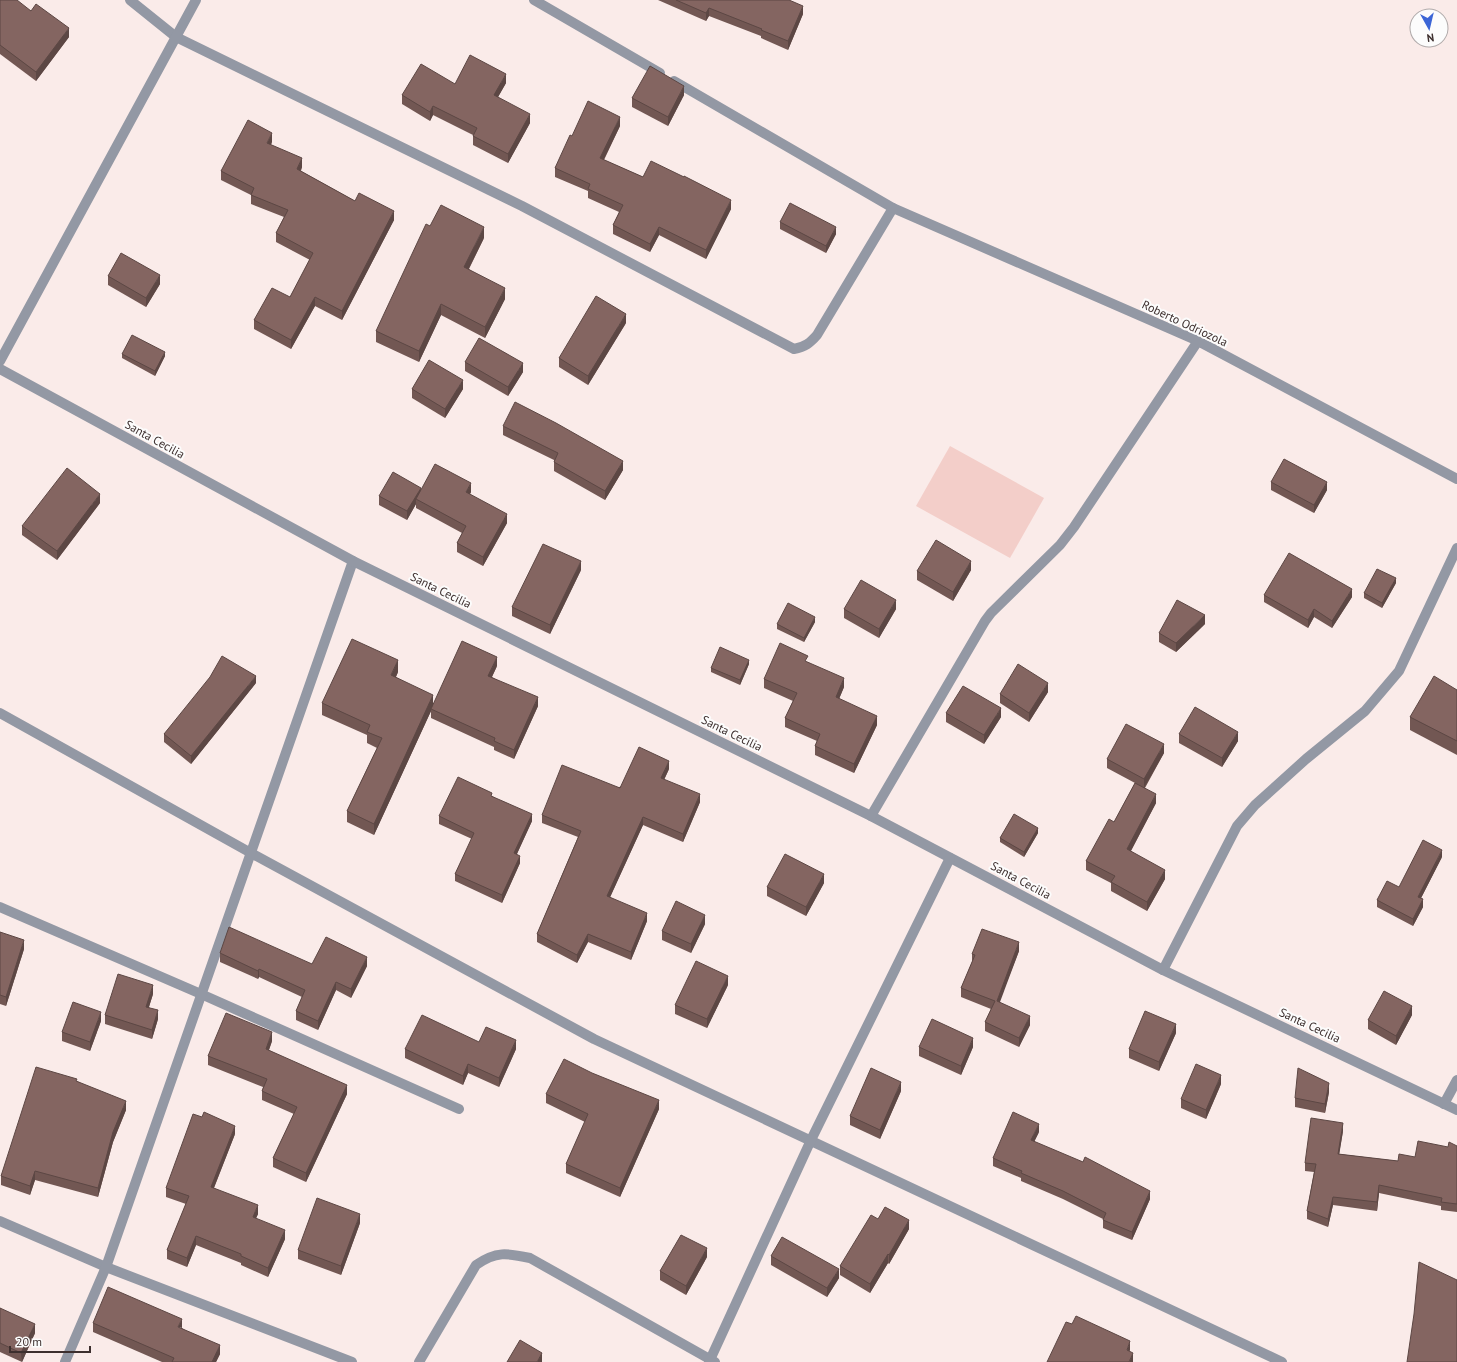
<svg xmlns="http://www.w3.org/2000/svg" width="1457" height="1362" font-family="'PT Sans',sans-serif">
	<rect width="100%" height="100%" fill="#faebe9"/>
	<polygon fill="#f3cec9" points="950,446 1044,498 1010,558 916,506"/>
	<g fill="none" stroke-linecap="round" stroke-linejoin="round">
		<g stroke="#9398a4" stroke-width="10">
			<path d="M130 0 176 37 522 206 794 349C805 347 810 343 817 335L893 208"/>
			<polyline points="534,0 660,73"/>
			<polyline points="674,81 893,208 1198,341"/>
			<polyline points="0,361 196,0"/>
			<polyline points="0,713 251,853 594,1039 1282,1362"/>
			<polyline points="871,816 1163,970 1457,1110"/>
			<polyline points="0,907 201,994 459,1109"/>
			<polyline points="1163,970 1237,826 1255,805 1306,759 1365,711 1399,671 1457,548"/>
			<polyline points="1444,1104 1457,1080"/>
			<polyline points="0,1221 106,1267 352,1362"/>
			<polyline points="65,1362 106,1267 353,561"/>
			<path d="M419 1362 476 1265C496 1251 507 1253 530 1258L715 1362"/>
			<polyline points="709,1362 811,1140 950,858"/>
		</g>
		<polyline stroke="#9398a4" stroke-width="10" points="0,369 353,561 871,816 985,621 991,613 1060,545 1074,527 1198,341 1457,479"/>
	</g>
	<g fill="#725753">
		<polygon points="0,0 31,11 69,37 36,81 0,54"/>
		<polygon points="658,0 789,0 803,14 788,50 761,38 761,36 709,16 706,21"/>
		<polygon points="506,83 498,97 530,123 508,163 473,145 473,135 433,115 430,121 402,104 402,95 455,84"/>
		<polygon points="684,95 668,126 632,107 632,98"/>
		<polygon points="620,126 604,160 643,177 731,209 706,259 659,235 650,252 613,234 613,225 619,212 588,198 588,191 555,177 555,168 572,136"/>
		<polygon points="272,142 271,145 302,167 301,171 355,201 394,220 342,320 315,306 291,349 254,329 254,320 290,297 310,260 276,242 276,233 284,217 251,204 251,195 221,180 221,171"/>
		<polygon points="780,222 836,234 826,253 780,229"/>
		<polygon points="484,238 469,269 505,299 485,338 441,315 419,362 376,342 376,331"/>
		<polygon points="108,276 160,284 146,307 108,285"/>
		<polygon points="626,323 588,385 559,367 559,358"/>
		<polygon points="122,354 165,356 155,376 122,358"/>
		<polygon points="465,362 523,372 508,396 465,371"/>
		<polygon points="412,389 463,389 445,418 412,398"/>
		<polygon points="503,426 623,470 605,500 554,471 554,460 503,435"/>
		<polygon points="1271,482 1327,490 1314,513 1271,490"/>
		<polygon points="421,491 471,492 470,494 507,523 483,566 457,552 457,543 462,533 416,508 416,504 407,520 379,505 379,496"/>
		<polygon points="100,503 57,560 22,535 22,526"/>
		<polygon points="581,570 550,634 512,616 512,607"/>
		<polygon points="971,570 953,601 917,580 917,571"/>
		<polygon points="1396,583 1382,608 1364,598 1364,593"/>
		<polygon points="1264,595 1352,597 1332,628 1314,617 1308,628 1264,602"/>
		<polygon points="844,609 896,609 879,638 844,618"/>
		<polygon points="815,622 804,642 777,629 777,624"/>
		<polygon points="1205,624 1176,652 1159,642 1159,633"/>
		<polygon points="808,662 844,687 839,699 877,725 854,773 815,755 815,746 817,741 785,727 785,718 793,701 764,688 764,679"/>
		<polygon points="749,664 740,685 711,672 711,668"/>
		<polygon points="497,666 492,677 538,706 514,759 494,750 494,747 431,718 431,711 374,835 347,822 347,811 377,748 367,743 367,735 322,715 322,703 398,672 396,677 433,705"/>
		<polygon points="256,683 191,764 164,742 164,734"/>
		<polygon points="1457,690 1457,755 1410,730 1410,717"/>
		<polygon points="1048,692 1029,722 1000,703 1000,694"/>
		<polygon points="946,713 1001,717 984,744 946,722"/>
		<polygon points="1179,734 1238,741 1222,767 1179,743"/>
		<polygon points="1164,753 1145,788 1156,803 1131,851 1165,879 1147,911 1111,891 1111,883 1086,870 1086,861 1114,822 1135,783 1107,768 1107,759"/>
		<polygon points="669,769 664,780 700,802 683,842 643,825 610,897 647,921 631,960 588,942 577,963 537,942 537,934 578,837 542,823 542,815"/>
		<polygon points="492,796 532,821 517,854 520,863 502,903 455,881 455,874 472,839 439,824 439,816"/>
		<polygon points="1038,833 1024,857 1000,842 1000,838"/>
		<polygon points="1442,857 1421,898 1423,907 1413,926 1377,907 1377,900 1399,887"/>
		<polygon points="824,883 806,916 767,896 767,887"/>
		<polygon points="705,924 691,953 662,940 662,931"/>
		<polygon points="0,932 24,949 6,1006 0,1004"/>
		<polygon points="1019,951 999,1002 1030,1025 1019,1047 985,1031 985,1022 991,1009 961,997 961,988 972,962 972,954"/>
		<polygon points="220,953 312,964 367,966 351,998 336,990 318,1030 296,1020 296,1011 302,997 259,977 258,979 220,962"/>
		<polygon points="728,985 707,1028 675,1014 675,1005"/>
		<polygon points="153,994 149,1007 158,1019 152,1039 105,1024 105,1015"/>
		<polygon points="1412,1015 1396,1045 1368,1029 1368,1020"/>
		<polygon points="101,1021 90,1051 62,1041 62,1032"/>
		<polygon points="1176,1033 1159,1071 1129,1058 1129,1049"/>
		<polygon points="272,1041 269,1050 347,1094 306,1182 273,1167 273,1158 294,1114 262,1100 262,1091 263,1087 208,1065 208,1056"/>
		<polygon points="479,1042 516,1049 499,1087 468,1073 463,1085 405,1058 405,1049"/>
		<polygon points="919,1047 973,1047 961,1075 919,1056"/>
		<polygon points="77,1081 126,1110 113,1142 98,1197 35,1180 30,1195 1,1185 1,1176"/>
		<polygon points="1221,1084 1206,1119 1181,1108 1181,1099"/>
		<polygon points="901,1091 880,1139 850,1125 850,1116"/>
		<polygon points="1329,1092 1325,1113 1295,1107 1295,1098"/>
		<polygon points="546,1094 659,1109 620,1197 566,1173 566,1164 585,1122 546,1103"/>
		<polygon points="1343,1131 1339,1154 1398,1161 1415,1157 1448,1147 1457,1146 1457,1212 1441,1210 1441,1206 1379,1193 1377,1211 1333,1205 1328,1227 1307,1219 1307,1211 1314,1172 1305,1171 1305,1163"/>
		<polygon points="1039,1132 1034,1142 1150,1199 1132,1240 1103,1228 1103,1219 1063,1199 1021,1181 1021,1178 993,1166 993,1158"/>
		<polygon points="235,1134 214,1188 258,1214 256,1218 285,1239 268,1277 241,1265 241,1263 196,1245 187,1267 167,1259 167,1250 186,1204 166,1197 166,1188"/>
		<polygon points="878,1219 909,1229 889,1264 888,1263 870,1293 840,1275 840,1266"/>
		<polygon points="360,1223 341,1275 298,1259 298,1250"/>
		<polygon points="771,1256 839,1278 827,1297 771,1265"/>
		<polygon points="707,1257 686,1295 660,1280 660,1271"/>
		<polygon points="0,1308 35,1333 22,1362 0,1352"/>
		<polygon points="93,1323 182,1328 220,1354 216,1362 162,1362 93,1332"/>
	</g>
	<g fill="#5c4744">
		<polygon points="803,6 803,14 788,50 788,41"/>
		<polygon points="709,8 709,16 706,21 706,13"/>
		<polygon points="69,28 69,37 36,81 36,72"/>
		<polygon points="506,74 506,83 494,104 494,95"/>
		<polygon points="684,86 684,95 668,126 668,117"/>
		<polygon points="433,106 433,115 430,121 430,112"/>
		<polygon points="530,114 530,123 508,163 508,154"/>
		<polygon points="620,117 620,126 600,167 600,158"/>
		<polygon points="272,133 272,142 267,152 267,143"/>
		<polygon points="302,158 302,167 297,178 297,169"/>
		<polygon points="731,200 731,209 706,259 706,250"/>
		<polygon points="394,211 394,220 342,320 342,311"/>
		<polygon points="484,227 484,238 464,278 464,267"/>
		<polygon points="659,227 659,235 650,252 650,244"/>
		<polygon points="836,227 836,234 826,253 826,246"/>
		<polygon points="160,275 160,284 146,307 146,298"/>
		<polygon points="505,288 505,299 485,338 485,327"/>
		<polygon points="315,297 315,306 291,349 291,340"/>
		<polygon points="441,304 441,315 419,362 419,351"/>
		<polygon points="626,314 626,323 588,385 588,376"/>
		<polygon points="165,352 165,356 155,376 155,371"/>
		<polygon points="523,363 523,372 508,396 508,387"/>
		<polygon points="463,380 463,389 445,418 445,409"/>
		<polygon points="623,461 623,470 605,500 605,491"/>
		<polygon points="1327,482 1327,490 1314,513 1314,505"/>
		<polygon points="471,483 471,492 466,501 466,492"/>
		<polygon points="421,488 421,497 416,499 416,504 407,520 407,511"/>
		<polygon points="100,494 100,503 57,560 57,551"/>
		<polygon points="507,514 507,523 483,566 483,557"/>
		<polygon points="581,561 581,570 550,634 550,625"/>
		<polygon points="971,561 971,570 953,601 953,592"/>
		<polygon points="1396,578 1396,583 1382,608 1382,603"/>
		<polygon points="1352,589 1352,597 1332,628 1332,621"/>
		<polygon points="896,600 896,609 879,638 879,629"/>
		<polygon points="1314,609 1314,617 1308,628 1308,620"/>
		<polygon points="1205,615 1205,624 1176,652 1176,643"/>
		<polygon points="815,617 815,622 804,642 804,638"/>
		<polygon points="497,657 497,666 488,685 488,676"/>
		<polygon points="398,660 398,672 391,687 391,675"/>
		<polygon points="749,660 749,664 740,685 740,680"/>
		<polygon points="256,676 256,683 191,764 191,756"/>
		<polygon points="844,678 844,687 836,706 836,697"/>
		<polygon points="1048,683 1048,692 1029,722 1029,713"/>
		<polygon points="433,695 433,707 431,709 431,711 374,835 374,824"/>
		<polygon points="538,697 538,706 514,759 514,750"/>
		<polygon points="1001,708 1001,717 984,744 984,735"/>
		<polygon points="877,716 877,725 854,773 854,764"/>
		<polygon points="1238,732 1238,741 1222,767 1222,758"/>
		<polygon points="1164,744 1164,753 1144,788 1144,779"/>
		<polygon points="669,761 669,769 661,786 661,778"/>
		<polygon points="700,794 700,802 683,842 683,834"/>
		<polygon points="1156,794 1156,803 1127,858 1127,849"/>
		<polygon points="532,814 532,821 514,860 514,853"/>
		<polygon points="643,817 643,825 607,904 607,896"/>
		<polygon points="1038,828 1038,833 1024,857 1024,852"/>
		<polygon points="1442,850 1442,857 1418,904 1418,897"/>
		<polygon points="520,856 520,863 502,903 502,895"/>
		<polygon points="1165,870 1165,879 1147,911 1147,902"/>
		<polygon points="824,874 824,883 806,916 806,907"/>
		<polygon points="1423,899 1423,907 1413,926 1413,919"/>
		<polygon points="647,913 647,921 631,960 631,952"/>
		<polygon points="705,915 705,924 691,953 691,944"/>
		<polygon points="588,934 588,942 577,963 577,955"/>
		<polygon points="24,940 24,949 6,1006 6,997"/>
		<polygon points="1019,942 1019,951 997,1010 997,1001"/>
		<polygon points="367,957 367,966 351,998 351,989"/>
		<polygon points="259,969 259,977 258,979 258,971"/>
		<polygon points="728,976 728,985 707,1028 707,1019"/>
		<polygon points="336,982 336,990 318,1030 318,1021"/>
		<polygon points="153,985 153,994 146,1016 146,1007"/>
		<polygon points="1412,1006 1412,1015 1396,1045 1396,1036"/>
		<polygon points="158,1010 158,1019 152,1039 152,1030"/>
		<polygon points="101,1012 101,1021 90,1051 90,1042"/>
		<polygon points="1030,1016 1030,1025 1019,1047 1019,1038"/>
		<polygon points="1176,1024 1176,1033 1159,1071 1159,1062"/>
		<polygon points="272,1032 272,1041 266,1058 266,1049"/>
		<polygon points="973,1038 973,1047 961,1075 961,1066"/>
		<polygon points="516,1040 516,1049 499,1087 499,1078"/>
		<polygon points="468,1064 468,1073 463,1085 463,1076"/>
		<polygon points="1221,1075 1221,1084 1206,1119 1206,1110"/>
		<polygon points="901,1082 901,1091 880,1139 880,1130"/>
		<polygon points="1329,1083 1329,1092 1325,1113 1325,1104"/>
		<polygon points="347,1085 347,1094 306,1182 306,1173"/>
		<polygon points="659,1100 659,1109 620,1197 620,1188"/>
		<polygon points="126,1101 126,1110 113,1142 98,1197 98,1188 113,1132"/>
		<polygon points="1343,1123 1343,1131 1338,1162 1338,1154"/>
		<polygon points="1039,1124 1039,1132 1031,1148 1031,1140"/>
		<polygon points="235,1126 235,1134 211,1195 211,1187"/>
		<polygon points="35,1171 35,1180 30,1195 30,1186"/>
		<polygon points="1379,1185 1379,1193 1377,1211 1377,1202"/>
		<polygon points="1150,1191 1150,1199 1132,1240 1132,1232"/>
		<polygon points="1333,1197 1333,1205 1328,1227 1328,1219"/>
		<polygon points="258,1205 258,1214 253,1225 253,1217"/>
		<polygon points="360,1214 360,1223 341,1275 341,1266"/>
		<polygon points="909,1220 909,1229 889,1264 889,1255"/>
		<polygon points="285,1230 285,1239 268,1277 268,1268"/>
		<polygon points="196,1236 196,1245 187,1267 187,1258"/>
		<polygon points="707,1248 707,1257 686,1295 686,1286"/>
		<polygon points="888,1254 888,1263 870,1293 870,1284"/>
		<polygon points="839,1269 839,1278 827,1297 827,1288"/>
		<polygon points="182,1319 182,1328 178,1327"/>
		<polygon points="35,1324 35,1333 22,1362 21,1353"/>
		<polygon points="1130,1341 1130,1350 1127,1359 1127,1350"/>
		<polygon points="220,1345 220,1354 216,1362 212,1362"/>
		<polygon points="542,1353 542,1362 537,1362"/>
		<polygon points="1133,1353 1133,1362 1129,1362"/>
	</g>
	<g fill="#846561" stroke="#5c4744">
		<polygon points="0,0 17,0 31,11 36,4 69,28 36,72 0,45"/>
		<polygon points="676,0 789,0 803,6 788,41 761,30 762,29 709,8 706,13"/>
		<polygon points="470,55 506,74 494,95 530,114 508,154 473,136 477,128 433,106 430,112 402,95 421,64 455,84"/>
		<polygon points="650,66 684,86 668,117 632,98"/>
		<polygon points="588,101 620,117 600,158 643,177 651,161 684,177 684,176 731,200 706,250 659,227 650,244 613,225 623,205 588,189 590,184 555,168 570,135 572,136"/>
		<polygon points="248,120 272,133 267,143 302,158 297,169 355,201 359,193 394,211 342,311 315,297 291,340 254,320 272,288 290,297 313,253 276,233 288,210 251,195 254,188 221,171"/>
		<polygon points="790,203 836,227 826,246 780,222"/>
		<polygon points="441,205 484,227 464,267 505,288 485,327 441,304 419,351 376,331 426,224 430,226"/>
		<polygon points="121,253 160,275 146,298 108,276"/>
		<polygon points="596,296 626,314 588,376 559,358"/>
		<polygon points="132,335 165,352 155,371 122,354"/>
		<polygon points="479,338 523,363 508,387 465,362"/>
		<polygon points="429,360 463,380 445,409 412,389"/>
		<polygon points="515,402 556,423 623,461 605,491 554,462 558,453 503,426"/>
		<polygon points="1284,459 1327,482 1314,505 1271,482"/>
		<polygon points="435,464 471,483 466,492 507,514 483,557 457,543 466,526 416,499"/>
		<polygon points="67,468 100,494 57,551 22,526"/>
		<polygon points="393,472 421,488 407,511 379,496"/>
		<polygon points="936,540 971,561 953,592 917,571"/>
		<polygon points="543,544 581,561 550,625 512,607"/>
		<polygon points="1289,553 1352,589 1332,621 1314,609 1308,620 1264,595"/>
		<polygon points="1377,569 1396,578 1382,603 1364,593"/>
		<polygon points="861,580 896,600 879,629 844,609"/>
		<polygon points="1177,600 1205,615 1176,643 1159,633"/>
		<polygon points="788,603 815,617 804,638 777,624"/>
		<polygon points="352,639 398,660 391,675 433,695 374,824 347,811 382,738 367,732 370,725 322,703"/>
		<polygon points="462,641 497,657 488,676 538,697 514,750 494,741 495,738 431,709"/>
		<polygon points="780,643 808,656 805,661 844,678 836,697 877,716 854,764 815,746 820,734 785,718 797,693 764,679"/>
		<polygon points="720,647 749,660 740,680 711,668"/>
		<polygon points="222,656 256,676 191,756 164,734 210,677"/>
		<polygon points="1018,664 1048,683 1029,713 1000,694"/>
		<polygon points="1434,676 1457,690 1457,741 1410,717"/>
		<polygon points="963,686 1001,708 984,735 946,713"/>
		<polygon points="1195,707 1238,732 1222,758 1179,734"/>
		<polygon points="1126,724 1164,744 1144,779 1107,759"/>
		<polygon points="639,747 669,761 661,778 700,794 683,834 643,817 607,896 647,913 631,952 588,934 577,955 537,934 581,831 542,815 562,765 620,788"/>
		<polygon points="458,777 492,793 491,796 532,814 514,853 520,856 502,895 455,874 474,833 439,816"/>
		<polygon points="1135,783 1156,794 1127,849 1165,870 1147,902 1111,882 1115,876 1086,861 1109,819 1114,822"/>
		<polygon points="1014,814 1038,828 1024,852 1000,838"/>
		<polygon points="1423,840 1442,850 1418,897 1423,899 1413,919 1377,900 1387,881 1399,887"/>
		<polygon points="785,854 824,874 806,907 767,887"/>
		<polygon points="676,901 705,915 691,944 662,931"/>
		<polygon points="229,927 312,964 326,937 367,957 351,989 336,982 318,1021 296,1011 305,990 259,969 258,971 220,953"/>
		<polygon points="982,929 1019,942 997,1001 1030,1016 1019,1038 985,1022 995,1001 961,988 975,955 972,954"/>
		<polygon points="0,932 24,940 6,997 0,995"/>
		<polygon points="696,961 728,976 707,1019 675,1005"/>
		<polygon points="118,974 153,985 146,1007 158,1010 152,1030 105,1015"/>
		<polygon points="1384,991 1412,1006 1396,1036 1368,1020"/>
		<polygon points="73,1002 101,1012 90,1042 62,1032"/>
		<polygon points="1145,1011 1176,1024 1159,1062 1129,1049"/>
		<polygon points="226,1013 272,1032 266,1049 347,1085 306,1173 273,1158 297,1107 262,1091 267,1079 208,1056"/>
		<polygon points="422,1015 479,1042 486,1027 516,1040 499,1078 468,1064 463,1076 405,1049"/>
		<polygon points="932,1019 973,1038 961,1066 919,1047"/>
		<polygon points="564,1059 592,1073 659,1100 620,1188 566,1164 588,1114 546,1094"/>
		<polygon points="1196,1064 1221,1075 1206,1110 1181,1099"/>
		<polygon points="36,1067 77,1079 76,1081 126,1101 113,1132 98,1188 35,1171 30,1186 1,1176"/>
		<polygon points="871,1068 901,1082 880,1130 850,1116"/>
		<polygon points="1298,1068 1329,1083 1325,1104 1295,1098"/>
		<polygon points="204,1112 235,1126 211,1187 258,1205 253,1217 285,1230 268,1268 241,1256 241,1254 196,1236 187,1258 167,1250 189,1196 166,1188 193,1114 202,1117"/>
		<polygon points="1013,1112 1039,1124 1031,1140 1083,1162 1085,1157 1150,1191 1132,1232 1103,1220 1106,1213 1063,1191 1021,1173 1022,1171 993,1158"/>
		<polygon points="1311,1118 1343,1123 1338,1154 1398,1161 1399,1154 1415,1157 1418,1141 1448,1147 1449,1142 1457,1146 1457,1204 1441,1202 1442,1198 1379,1185 1377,1202 1333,1197 1328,1219 1307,1211 1316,1164 1305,1163"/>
		<polygon points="317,1198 360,1214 341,1266 298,1250"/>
		<polygon points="885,1207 909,1220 889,1255 888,1254 870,1284 840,1266 871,1215 878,1219"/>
		<polygon points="681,1235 707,1248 686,1286 660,1271"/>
		<polygon points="782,1237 839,1269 827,1288 771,1256"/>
		<polygon points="1419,1262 1457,1280 1457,1362 1407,1362 1414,1314"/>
		<polygon points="108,1287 182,1319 178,1327 220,1345 212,1362 172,1362 174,1358 93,1323"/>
		<polygon points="0,1308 35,1324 21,1353 0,1343"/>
		<polygon points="1076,1316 1130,1341 1127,1350 1133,1353 1129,1362 1047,1362 1066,1322 1072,1324"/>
		<polygon points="520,1340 542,1353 537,1362 507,1362"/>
	</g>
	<g text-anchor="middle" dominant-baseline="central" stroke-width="4" stroke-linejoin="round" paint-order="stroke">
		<g font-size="12" fill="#3d2f2e" stroke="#fcfcfc">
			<text transform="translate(1185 323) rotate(25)">Roberto Odriozola</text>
			<text transform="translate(155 439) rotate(29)">Santa Cecilia</text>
			<text transform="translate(441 590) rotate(26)">Santa Cecilia</text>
			<text transform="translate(732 733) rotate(26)">Santa Cecilia</text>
			<text transform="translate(1021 880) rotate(28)">Santa Cecilia</text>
			<text transform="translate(1310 1025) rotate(25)">Santa Cecilia</text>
		</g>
	</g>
	<g transform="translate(1429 28) rotate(172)"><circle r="19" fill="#fcfcfc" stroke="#b0aaaa"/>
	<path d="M0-3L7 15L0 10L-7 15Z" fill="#3b65d6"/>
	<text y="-6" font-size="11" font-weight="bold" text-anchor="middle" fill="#3d2f2e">N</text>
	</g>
	<path d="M10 1346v6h80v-6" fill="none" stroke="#3d2f2e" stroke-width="2"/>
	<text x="16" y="1346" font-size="12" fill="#3d2f2e" stroke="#fcfcfc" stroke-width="3" paint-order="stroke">20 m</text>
</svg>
